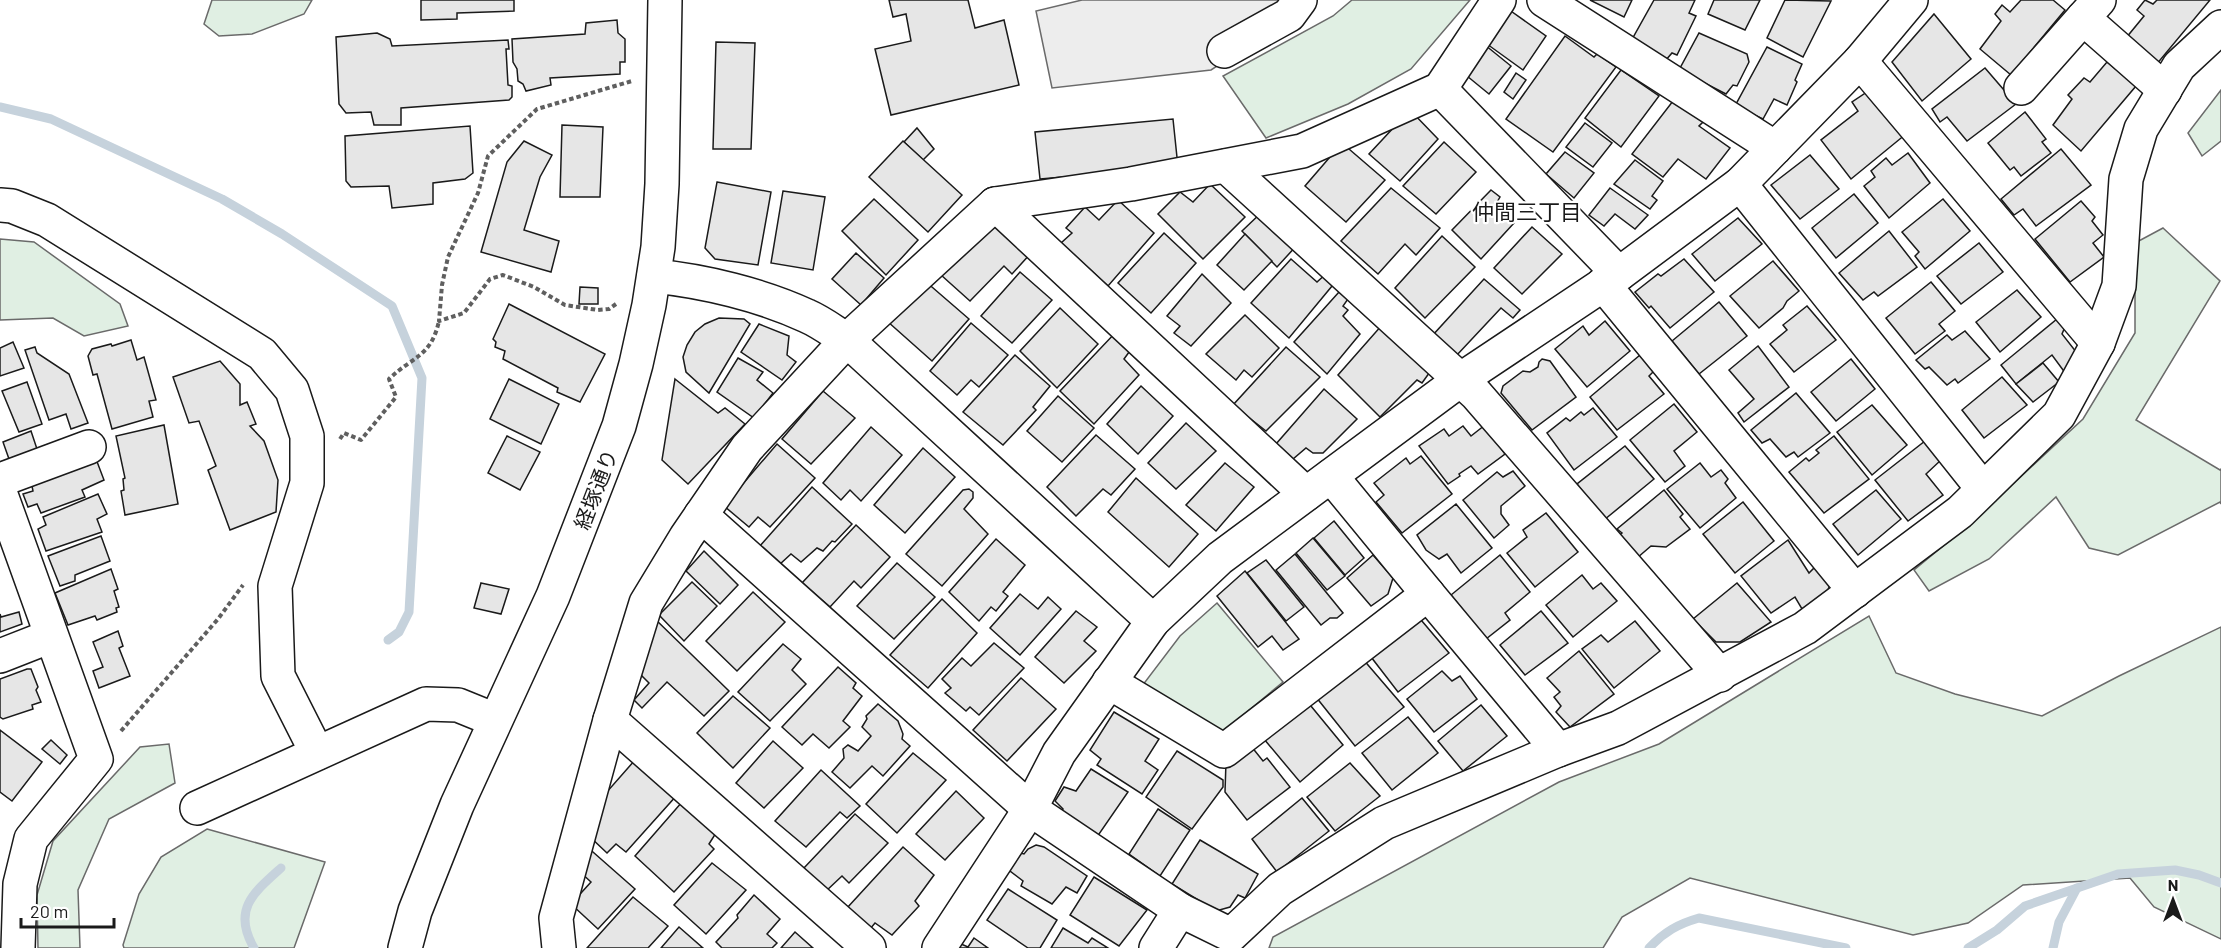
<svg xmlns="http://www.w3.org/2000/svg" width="2221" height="948" font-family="Barlow,'Noto Sans JP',sans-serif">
	<rect width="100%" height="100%" fill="#fff"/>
	<g fill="#e0efe3" stroke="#6a6a6a" stroke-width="1.5">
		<polygon points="212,0 312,0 304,14 252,34 219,36 204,24"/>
		<polygon points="1352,0 1470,0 1411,69 1348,104 1266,138 1223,76 1333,16"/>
		<polygon points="2221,90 2221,141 2202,156 2188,133"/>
		<polygon points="2163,228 2220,281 2136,420 2220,470 2221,469 2221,504 2220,502 2118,555 2089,548 2056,497 1989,559 1929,591 1914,570 1965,528 2083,419 2135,333 2135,243"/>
		<polygon points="0,239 34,242 120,304 128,326 84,336 53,318 0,320"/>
		<polygon points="1217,603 1283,682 1224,731 1211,731 1142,686 1180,636"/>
		<polygon points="1869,616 1896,673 1955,694 2042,716 2119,676 2221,627 2221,939 2154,907 2130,878 2023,885 1968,923 1913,935 1690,878 1622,917 1603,948 1269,948 1273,937 1559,782 1659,744"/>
		<polygon points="169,744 175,783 109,819 78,890 80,948 38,948 37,895 53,841 140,747"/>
		<polygon points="207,829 325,862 294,948 124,948 123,945 139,894 161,857"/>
	</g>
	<polygon fill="#ededed" stroke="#6a6a6a" stroke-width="1.5" points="1082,0 1286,0 1228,59 1211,70 1052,88 1036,11"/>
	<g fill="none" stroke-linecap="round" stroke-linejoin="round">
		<g stroke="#c6d2dc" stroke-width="9">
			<polyline points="0,107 51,119 222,199 282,234 392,306 422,378 409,612 399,632 388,640"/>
			<path d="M254 948C232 910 253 893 281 868"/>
			<path d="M1649 948C1664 932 1678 924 1699 918L1846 948"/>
			<polyline points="1968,948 1997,930 2025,906 2118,874 2175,870 2199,875 2221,883"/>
			<polyline points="2053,948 2059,922 2077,888"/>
		</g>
	</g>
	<g fill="#e6e6e6" stroke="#1a1a1a" stroke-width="1.5">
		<polygon points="421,0 514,0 514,11 457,13 457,19 421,20"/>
		<polygon points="889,0 968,0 975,28 1004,20 1019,85 891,115 875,49 911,41 906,14 893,17"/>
		<polygon points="1590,0 1632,0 1624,17"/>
		<polygon points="1654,0 1695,0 1689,13 1696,16 1677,55 1672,53 1665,61 1630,43"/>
		<polygon points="1714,0 1760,0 1745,30 1708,14"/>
		<polygon points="1785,0 1831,1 1803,57 1767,38"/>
		<polygon points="2021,0 2053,0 2065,10 2011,75 1980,49 2001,21 1995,14 2002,5 2010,12"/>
		<polygon points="2145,0 2153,4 2157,0 2210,0 2156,65 2126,38 2144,16 2137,10"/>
		<polygon points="1508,9 1546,36 1523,70 1480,39"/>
		<polygon points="1934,14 1971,59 1922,101 1892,62"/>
		<polygon points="617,20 618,33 625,39 625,62 620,62 620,74 550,78 551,85 526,91 523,84 518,81 517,69 513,62 512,39 585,34 586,23"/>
		<polygon points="377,33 390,39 392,46 508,40 509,49 506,49 508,85 512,86 512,97 509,100 401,108 401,125 374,125 371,112 346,113 339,104 336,37"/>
		<polygon points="1699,33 1747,54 1749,62 1737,86 1733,85 1726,94 1679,70"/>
		<polygon points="1565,36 1594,57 1597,54 1616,67 1553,152 1506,119"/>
		<polygon points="716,42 755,43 751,149 713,149"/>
		<polygon points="1485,45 1511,66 1489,94 1467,76 1474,67 1470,64"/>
		<polygon points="1767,47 1802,64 1795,80 1797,82 1787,105 1774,99 1763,119 1735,106"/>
		<polygon points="2107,62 2136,86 2081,151 2053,125 2072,99 2068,95 2084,78 2090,82"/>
		<polygon points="1985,68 2016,104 1967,141 1947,117 1940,122 1932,109"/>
		<polygon points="1621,70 1659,96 1621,147 1585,118"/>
		<polygon points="1516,73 1526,80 1513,99 1504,92"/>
		<polygon points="1870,90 1906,134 1851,179 1821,140 1858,111 1852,102"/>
		<polygon points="1673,101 1703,122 1699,126 1730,148 1706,179 1678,159 1663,177 1632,154"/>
		<polygon points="1410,110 1438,139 1400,181 1369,154"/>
		<polygon points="2025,112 2046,139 2042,142 2051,153 2021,176 2014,167 2010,170 1988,143"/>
		<polygon points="1173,119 1178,167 1040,179 1035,132"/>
		<polygon points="1585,123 1612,143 1593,167 1566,147"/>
		<polygon points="562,125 603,127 600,197 560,197"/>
		<polygon points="470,126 473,173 465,179 433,183 433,204 392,208 389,186 351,187 346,181 345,136"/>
		<polygon points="917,128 934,149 923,160 904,142"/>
		<polygon points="524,141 552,155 540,177 524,230 559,241 551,272 481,252 507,162"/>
		<polygon points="903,141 962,195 928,232 869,177"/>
		<polygon points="1444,142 1476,172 1436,214 1403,186"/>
		<polygon points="1342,143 1385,180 1346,222 1305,186"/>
		<polygon points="2061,149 2091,185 2036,226 2023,209 2014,215 2001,199"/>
		<polygon points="1565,152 1594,173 1574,198 1546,174"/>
		<polygon points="1908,153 1930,183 1889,218 1864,186 1875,177 1871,171 1886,158 1892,165"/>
		<polygon points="1810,155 1839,189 1800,219 1771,185"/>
		<polygon points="1635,160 1663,181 1652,196 1657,200 1650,209 1614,184"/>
		<polygon points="717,182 771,192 758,265 715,259 705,248"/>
		<polygon points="1210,184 1245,217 1203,259 1158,214 1180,192 1193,202"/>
		<polygon points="1391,188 1440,228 1416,255 1405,244 1378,274 1341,241"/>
		<polygon points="1610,188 1648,215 1635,229 1615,214 1604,226 1589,215"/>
		<polygon points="1491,190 1500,197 1496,204 1514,223 1481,259 1452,230"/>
		<polygon points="783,191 825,197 813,270 771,263"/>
		<polygon points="1854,194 1878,223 1836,258 1812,228"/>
		<polygon points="874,199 918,240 886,275 842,231"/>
		<polygon points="1943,199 1970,231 1925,269 1915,256 1919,252 1902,232"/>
		<polygon points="1118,200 1154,233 1108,286 1061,243 1072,233 1066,228 1085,207 1099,220"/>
		<polygon points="2081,201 2095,217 2092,221 2103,235 2093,243 2104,257 2070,282 2035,239"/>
		<polygon points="1262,212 1298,244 1277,267 1242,231"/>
		<polygon points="992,218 1031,253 1012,274 1004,266 970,301 941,275"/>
		<polygon points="1738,218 1762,244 1715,281 1692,254"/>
		<polygon points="1532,227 1562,254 1522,294 1494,268"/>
		<polygon points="1889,231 1917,267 1878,296 1874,292 1863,300 1839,273"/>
		<polygon points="1164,233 1196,263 1151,313 1118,283"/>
		<polygon points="1245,234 1272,261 1244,290 1217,265"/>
		<polygon points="1442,236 1475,267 1425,318 1395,288"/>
		<polygon points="1979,243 2003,272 1961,304 1937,276"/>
		<polygon points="856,253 884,278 861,305 832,279"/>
		<polygon points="1291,259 1317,282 1328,272 1337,280 1289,338 1251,303"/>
		<polygon points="1684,259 1714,292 1670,328 1651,306 1649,308 1635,292 1658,274 1661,276"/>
		<polygon points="1773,261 1799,291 1787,301 1783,308 1759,328 1730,296"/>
		<polygon points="1020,272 1052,300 1012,343 981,316"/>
		<polygon points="1202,274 1231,303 1191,346 1174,333 1180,326 1167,316"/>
		<polygon points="1484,279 1520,310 1513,318 1501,308 1456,356 1432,336"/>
		<polygon points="925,281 969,319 932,361 887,321"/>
		<polygon points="1931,282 1955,311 1939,324 1945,331 1915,354 1886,318"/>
		<polygon points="580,287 598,288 598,304 579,304"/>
		<polygon points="2017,290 2041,317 2000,352 1976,322"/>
		<polygon points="1339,292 1348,299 1343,306 1348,310 1343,316 1360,334 1327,374 1294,342"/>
		<polygon points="1719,302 1747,336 1699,374 1672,341"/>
		<polygon points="509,304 605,354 580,402 557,392 558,388 503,359 505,351 495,347 496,342 493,339"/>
		<polygon points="1807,306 1836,340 1794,372 1770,344 1787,330 1783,325"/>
		<polygon points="1060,308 1098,344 1057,388 1020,351"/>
		<polygon points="1245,315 1279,348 1252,377 1244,370 1236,380 1206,354"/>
		<polygon points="719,318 744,319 750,324 709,393 686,372 683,357 687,345 695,332 705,324"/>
		<polygon points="2057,319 2065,327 2062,334 2077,353 2066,374 2052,355 2016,384 2001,365"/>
		<polygon points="1605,321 1630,351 1587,387 1555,349 1583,326 1589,335"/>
		<polygon points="971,323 1008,355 979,387 971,380 957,395 930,371"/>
		<polygon points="759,324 789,336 787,355 796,362 782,380 741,352"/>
		<polygon points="1382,325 1432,369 1422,383 1417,380 1380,417 1338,375"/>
		<polygon points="1965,331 1990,359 1958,383 1955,379 1947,385 1929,367 1925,369 1916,360 1947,335 1952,340"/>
		<polygon points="1116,332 1132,348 1124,359 1139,375 1094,424 1060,391"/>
		<polygon points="131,340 137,360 144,357 156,400 149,401 153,417 112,429 97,374 93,375 88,356 92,349 111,344 112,346"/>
		<polygon points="13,342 24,368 0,376 0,348"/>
		<polygon points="1758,346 1789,387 1744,422 1738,413 1754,399 1729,370"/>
		<polygon points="35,347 37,353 69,374 88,423 71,429 66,414 49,420 25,350"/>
		<polygon points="1286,347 1320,377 1266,431 1233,405"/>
		<polygon points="1015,355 1050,386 1033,407 1036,410 1003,445 963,412"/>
		<polygon points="1640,355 1654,371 1649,376 1664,394 1617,430 1590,397"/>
		<polygon points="738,358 763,372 757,380 773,393 754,418 717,392"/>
		<polygon points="1542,359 1550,361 1576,397 1532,430 1501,393 1503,386 1523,371 1530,372 1538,367 1539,362"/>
		<polygon points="1851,359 1875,389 1836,421 1811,392"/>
		<polygon points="220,361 240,384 240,405 247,402 256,424 250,426 264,441 278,480 276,512 230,530 208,470 216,466 199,421 189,423 173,377"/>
		<polygon points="2043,363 2059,382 2033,402 2016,384"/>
		<polygon points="2002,377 2027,405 1984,438 1962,410"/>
		<polygon points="509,379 559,404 541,444 490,419"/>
		<polygon points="675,379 718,413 725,408 745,424 688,484 662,460"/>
		<polygon points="27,382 42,424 19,432 2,391"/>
		<polygon points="1141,386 1173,416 1138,454 1107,424"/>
		<polygon points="1324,389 1357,419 1323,453 1313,453 1306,448 1293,459 1276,444"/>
		<polygon points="823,391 855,418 811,464 782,439"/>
		<polygon points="1796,393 1830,433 1798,457 1794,452 1786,457 1770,439 1762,443 1751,430"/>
		<polygon points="1058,396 1094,428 1062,462 1027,431"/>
		<polygon points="1674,404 1697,432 1674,451 1685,466 1665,482 1630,440"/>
		<polygon points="1872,405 1907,445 1872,475 1837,432"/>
		<polygon points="1593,408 1617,437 1574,470 1547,433 1566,418 1570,421 1581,412 1584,415"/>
		<polygon points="1186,423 1216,451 1176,489 1148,463"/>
		<polygon points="164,425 178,504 125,515 121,491 124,490 123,479 125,478 116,436"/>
		<polygon points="1485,425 1505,454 1478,474 1471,466 1459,474 1460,476 1448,484 1419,446 1444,429 1449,436 1463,426 1471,436"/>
		<polygon points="871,427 902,455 861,501 850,490 841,500 823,483"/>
		<polygon points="31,431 37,449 9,459 3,442"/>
		<polygon points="1096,435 1135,469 1111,495 1103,489 1076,516 1047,487"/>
		<polygon points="507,436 540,452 520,490 488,473"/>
		<polygon points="1834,436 1869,479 1824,513 1789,472 1806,458 1809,461 1819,453 1816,450"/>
		<polygon points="1925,441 1941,460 1926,474 1943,495 1908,521 1875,480"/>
		<polygon points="777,444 815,478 770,527 758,517 749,527 724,506"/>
		<polygon points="1625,446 1654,479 1604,520 1577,484"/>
		<polygon points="923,448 955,477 905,533 874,505"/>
		<polygon points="1421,456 1452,494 1402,533 1376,502 1384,495 1374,483 1406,458 1410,464"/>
		<polygon points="96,459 104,480 82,490 85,497 41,513 37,504 28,507 23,494 33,491 32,486"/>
		<polygon points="1225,463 1254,487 1216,531 1186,505"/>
		<polygon points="1700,463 1711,477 1721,470 1728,479 1725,483 1736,498 1700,528 1667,489"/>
		<polygon points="1513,471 1525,486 1501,506 1501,514 1509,525 1494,538 1463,500 1497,472 1503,477"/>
		<polygon points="1136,478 1198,534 1169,567 1108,512"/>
		<polygon points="812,487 852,524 835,542 832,541 823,551 817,548 801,562 791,554 779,565 759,547"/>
		<polygon points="969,489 973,492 973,498 964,509 988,534 942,586 906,554 963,490"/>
		<polygon points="1664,490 1683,514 1680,517 1690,529 1666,547 1651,546 1637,558 1618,536 1622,533 1617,529"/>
		<polygon points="1876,490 1901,519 1858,555 1833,524"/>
		<polygon points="98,494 107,514 97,519 102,532 46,551 38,529 46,525 43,517"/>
		<polygon points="1743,502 1774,541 1735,573 1703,534"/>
		<polygon points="1456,504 1492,548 1461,573 1447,554 1439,559 1426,550 1417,535"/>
		<polygon points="1546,513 1578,552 1535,587 1507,553 1527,537 1523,530"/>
		<polygon points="1334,521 1364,558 1345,575 1314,538"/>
		<polygon points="856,525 890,557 861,588 854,581 830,607 802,583"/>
		<polygon points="101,536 110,561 75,575 75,581 60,586 48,556"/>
		<polygon points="1313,538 1345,576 1327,590 1296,553"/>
		<polygon points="996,539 1025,565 1003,592 1008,596 996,611 991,607 979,621 949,592"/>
		<polygon points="1788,540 1809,573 1816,566 1830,585 1827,592 1802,609 1795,597 1771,613 1741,576"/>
		<polygon points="704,551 738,585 720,604 686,571"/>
		<polygon points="1295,554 1343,613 1337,618 1330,618 1321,625 1276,570"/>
		<polygon points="1373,555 1393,578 1388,594 1371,606 1347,578"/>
		<polygon points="1500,555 1530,592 1505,613 1510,620 1486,639 1451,595"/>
		<polygon points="1266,560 1304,607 1286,621 1247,573"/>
		<polygon points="897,563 935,597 894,639 857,606"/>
		<polygon points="111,569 118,589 114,591 119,607 116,608 117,612 97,620 95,616 68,625 55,593"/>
		<polygon points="1245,571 1299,639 1283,650 1272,636 1258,647 1217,596"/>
		<polygon points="1582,575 1593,589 1601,583 1617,601 1573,637 1546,605"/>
		<polygon points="692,582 717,606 684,641 659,615"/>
		<polygon points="481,583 509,589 501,614 474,608"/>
		<polygon points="1737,583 1771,622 1740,642 1716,642 1693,619"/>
		<polygon points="753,592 785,622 737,671 706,641"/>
		<polygon points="1020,594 1038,609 1048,597 1061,609 1020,655 990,628"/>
		<polygon points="942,599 977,633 928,688 890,655"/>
		<polygon points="1076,611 1097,627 1084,641 1096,651 1064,683 1035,657"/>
		<polygon points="1541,611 1568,643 1525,675 1500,645"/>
		<polygon points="19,612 22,624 0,632 0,614 1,617"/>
		<polygon points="1416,614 1449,653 1398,692 1368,653"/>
		<polygon points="653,617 729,691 704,716 667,682 642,708 634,700 649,683 637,671"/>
		<polygon points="1635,621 1660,651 1614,688 1582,649 1601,635 1608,642"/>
		<polygon points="118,631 123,646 119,648 130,676 99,688 93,671 103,667 93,642"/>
		<polygon points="994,643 1024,668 979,715 970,707 966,711 945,693 951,688 942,679 962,658 971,666"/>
		<polygon points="783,644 801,659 792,670 806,684 770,721 738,692"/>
		<polygon points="1579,651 1614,694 1570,727 1556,712 1561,706 1554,697 1560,692 1547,678"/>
		<polygon points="1362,658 1404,707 1355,746 1316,697"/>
		<polygon points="838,667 856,683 853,688 862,696 843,721 850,727 829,748 813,734 802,745 782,727"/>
		<polygon points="27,669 31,669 38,687 36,690 41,702 32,705 33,709 3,719 0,717 0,679"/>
		<polygon points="1442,671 1452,681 1460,676 1477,699 1434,732 1407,699"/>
		<polygon points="1021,678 1056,709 1007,761 973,730"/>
		<polygon points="733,696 770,728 733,768 697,733"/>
		<polygon points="1306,700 1343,745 1300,782 1264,739"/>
		<polygon points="878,704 898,721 903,734 902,739 910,746 883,776 872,766 850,788 832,772 844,758 843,749 848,745 858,751 871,736 862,727 867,719 866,716"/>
		<polygon points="1481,705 1507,736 1463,771 1438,741"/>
		<polygon points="1114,712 1159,739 1145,761 1158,770 1142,794 1097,765 1101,759 1090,750"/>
		<polygon points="1408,717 1438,753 1392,790 1362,753"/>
		<polygon points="0,730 42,762 12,801 0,792"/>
		<polygon points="51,740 67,755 60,764 42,749"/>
		<polygon points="773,741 803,768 764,808 736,783"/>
		<polygon points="1251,746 1263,761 1267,758 1290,787 1247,820 1225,792 1226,762"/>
		<polygon points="1177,751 1223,780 1223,787 1192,829 1146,797"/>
		<polygon points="913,753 946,780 897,833 866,804"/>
		<polygon points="635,760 677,795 626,852 616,844 607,853 588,835 598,802"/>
		<polygon points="1350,763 1380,796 1335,831 1307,797"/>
		<polygon points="1091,769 1128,792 1097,837 1062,812 1063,809 1055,801 1064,787 1076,791"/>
		<polygon points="821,770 860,806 847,818 840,812 806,847 775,821"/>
		<polygon points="956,791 984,818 945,860 916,834"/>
		<polygon points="1302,798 1329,831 1277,872 1252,839"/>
		<polygon points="682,802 716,833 709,844 714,849 674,892 635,856"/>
		<polygon points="1158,809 1190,830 1160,876 1129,854"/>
		<polygon points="855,814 888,843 849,883 842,876 825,892 803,869"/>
		<polygon points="1200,840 1258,874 1245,898 1238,895 1230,907 1216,911 1172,884"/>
		<polygon points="585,845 635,889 598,929 571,904 591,882 578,870"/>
		<polygon points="1036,845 1044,847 1087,876 1077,893 1066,887 1052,904 1021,886 1023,881 1006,868 1016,852 1024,854 1028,849"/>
		<polygon points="903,847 934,875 915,901 919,906 892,935 875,923 870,929 847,908"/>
		<polygon points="712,863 746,890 706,934 674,905"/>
		<polygon points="1094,877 1147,910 1119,946 1070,915"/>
		<polygon points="1008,889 1057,920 1040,948 1028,948 987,920"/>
		<polygon points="754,895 780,919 767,934 777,943 772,948 722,948 716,942 738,918 737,915"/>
		<polygon points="633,897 668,926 648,948 587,948"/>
		<polygon points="679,927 703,948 661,948"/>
		<polygon points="1063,928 1088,943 1092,938 1108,948 1051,948"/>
		<polygon points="795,932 813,948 781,948"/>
		<polygon points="974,938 988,948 950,948 959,943 968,947"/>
	</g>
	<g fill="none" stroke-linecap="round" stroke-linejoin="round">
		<g stroke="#1a1a1a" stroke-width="36">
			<g id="minor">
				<polyline points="1544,0 1775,148"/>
				<polyline points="2099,0 2083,18 2165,90"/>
				<polyline points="1224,51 1289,15 1300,0"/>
				<polyline points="1860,61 2098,343"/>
				<polyline points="2021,88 2083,18"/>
				<polyline points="1440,89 1619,274"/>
				<polyline points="1226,166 1476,394 1720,675"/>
				<polyline points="1740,184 1983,489"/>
				<polyline points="995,204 1306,494"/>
				<polyline points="0,205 12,206 47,220 262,354 292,390 307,436 307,483 275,586 278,676 317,753"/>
				<path d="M654 276C704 281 762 295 807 316 821 322 834 332 847 340L1153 621"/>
				<polyline points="1603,284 1855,591"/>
				<polyline points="1331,476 1428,594"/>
				<polyline points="0,480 89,447"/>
				<polyline points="0,492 96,759 31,839 20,884 18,948"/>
				<polyline points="701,515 1030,809 1180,910"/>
				<polyline points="0,656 51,636"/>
				<polyline points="1109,682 1224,751 1428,594 1558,750"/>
				<polyline points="610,720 869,948"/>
				<polyline points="197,808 426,704 458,705 495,720"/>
				<polyline points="559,948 556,918 610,720 646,603 686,537 747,448 847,340 995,204 1131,184 1302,151 1440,89 1499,0"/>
				<polyline points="939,948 1030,809 1059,753 1153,621 1220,558 1460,380 1619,274 1740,184 1860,61 1911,0"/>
				<polyline points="1156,948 1180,910 1231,935 1280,889 1384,823 1558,750 1618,728 1805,628 1960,512 2059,415 2098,343 2119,286 2126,179 2141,129 2179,66 2221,27"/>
			</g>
		</g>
		<g stroke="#1a1a1a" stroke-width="36">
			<polyline id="major" points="405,948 415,911 457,805 553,596 619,426 636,364 649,305 658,247 662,184 665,0"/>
		</g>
		<g stroke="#5f5f5f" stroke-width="4" stroke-dasharray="4.5 3" stroke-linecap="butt">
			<polyline points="616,304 609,309 598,310 565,305 534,287 503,275 490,279 464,313 439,321 442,285 448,257 478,193 488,156 537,109 632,81"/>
			<path d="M340 439 344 433 361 440 396 397 389 379C413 356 431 357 439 321"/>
			<polyline points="121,731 218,619 243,585"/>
		</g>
		<use href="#minor" stroke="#fff" stroke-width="33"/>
		<use href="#major" stroke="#fff" stroke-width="33"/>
	</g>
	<g text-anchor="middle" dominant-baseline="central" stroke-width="4.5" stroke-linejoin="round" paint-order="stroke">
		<g font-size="21" fill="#1a1a1a" stroke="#fff">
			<text transform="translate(595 489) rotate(-69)">経塚通り</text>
		</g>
		<g font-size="22" fill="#1a1a1a" stroke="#fff">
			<text x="1527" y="211">仲間三丁目</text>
		</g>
	</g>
	<g transform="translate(2173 900)" stroke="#ffffff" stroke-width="4.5" paint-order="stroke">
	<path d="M0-4.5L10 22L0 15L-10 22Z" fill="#1a1a1a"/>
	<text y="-9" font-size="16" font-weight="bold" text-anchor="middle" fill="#1a1a1a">N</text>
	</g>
	<path d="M21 918v9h93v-9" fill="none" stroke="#1a1a1a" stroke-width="3"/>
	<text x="30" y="918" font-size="18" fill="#1a1a1a" stroke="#ffffff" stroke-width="4.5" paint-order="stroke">20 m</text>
</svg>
